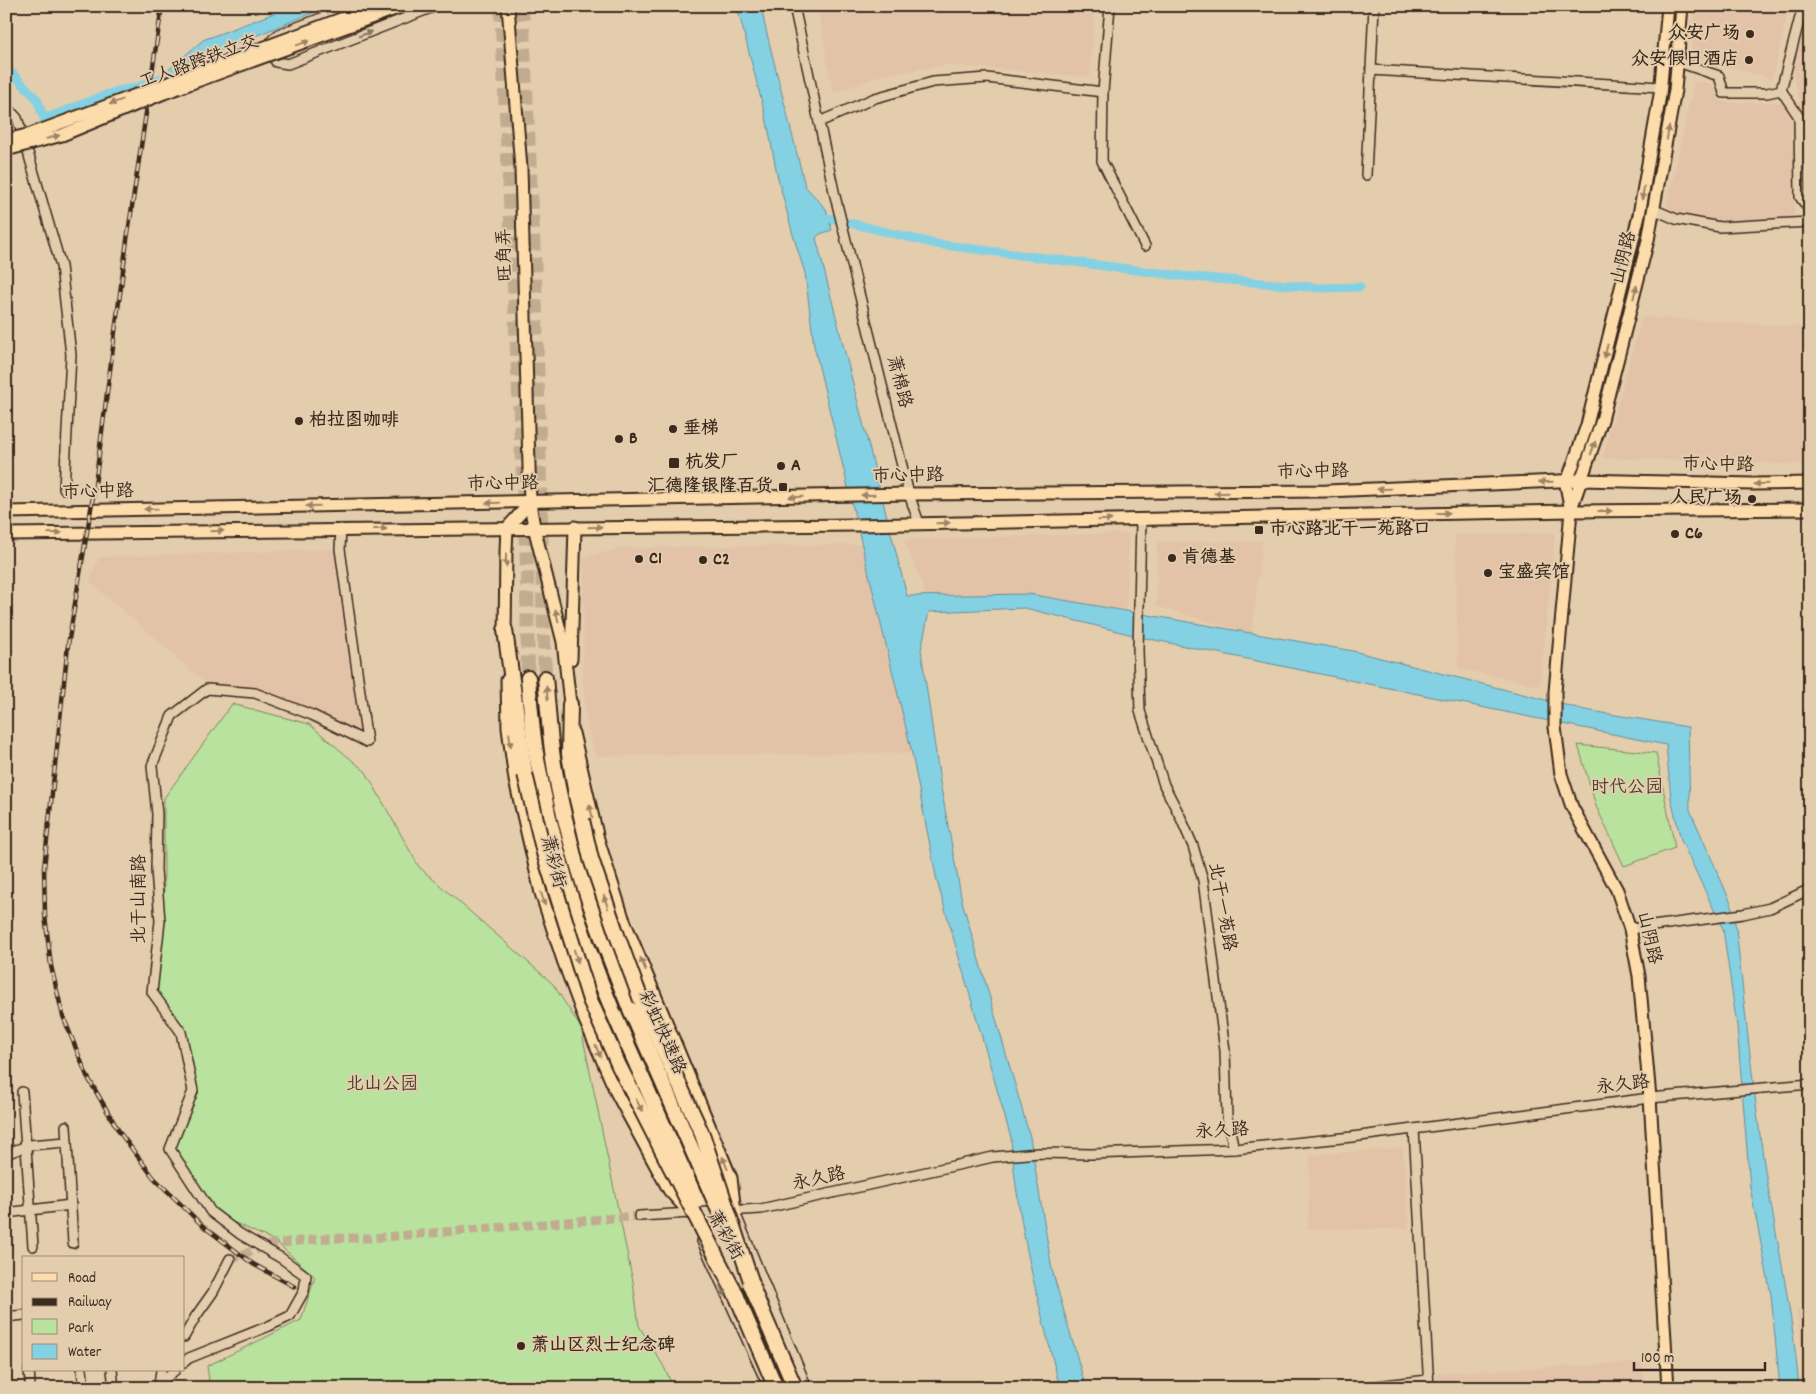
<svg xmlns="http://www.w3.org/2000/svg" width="1816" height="1394" font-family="Dekko,'LXGW WenKai TC',sans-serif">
	<rect width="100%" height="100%" fill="#e4cdad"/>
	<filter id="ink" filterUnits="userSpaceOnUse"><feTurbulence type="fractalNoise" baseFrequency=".02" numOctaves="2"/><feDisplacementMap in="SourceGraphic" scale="10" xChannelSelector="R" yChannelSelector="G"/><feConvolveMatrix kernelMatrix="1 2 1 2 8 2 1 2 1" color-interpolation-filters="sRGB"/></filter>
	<g filter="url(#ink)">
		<g fill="#e3c3a8">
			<polygon points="817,6 1095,6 1090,77 944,65 876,77 833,94"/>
			<polygon points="1694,6 1790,6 1772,79 1692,56"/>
			<polygon points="1806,6 1810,6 1810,228 1797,198 1798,146 1794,222 1697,222 1665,214 1694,81 1712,84 1722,102 1800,102 1788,57"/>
			<polygon points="1642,317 1810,327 1810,465 1602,458"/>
			<polygon points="1129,533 1126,611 1029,594 927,597 904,540"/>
			<polygon points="1555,533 1540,686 1458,668 1455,535"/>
			<polygon points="1262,541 1252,634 1156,606 1157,542"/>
			<polygon points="870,544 918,753 595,756 587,727 583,677 584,558 621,548"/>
			<polygon points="340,549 367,742 255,693 214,690 89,581 99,557"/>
			<polygon points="1403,1148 1409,1229 1308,1229 1310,1155"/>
			<polygon points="1810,1309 1810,1388 1806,1388 1796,1310"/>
			<polygon points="1643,1362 1645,1388 1437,1388 1436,1373"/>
		</g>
		<g fill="#b8e29e" stroke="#7a865e">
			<polygon points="232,704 309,724 366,772 419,867 553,984 581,1028 633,1282 639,1326 663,1365 674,1388 210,1388 207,1366 301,1320 315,1277 275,1241 211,1212 170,1149 193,1091 181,1032 152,992 164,889 164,798"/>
			<polygon points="1578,745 1656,753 1675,848 1624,866 1596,806"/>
		</g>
		<g fill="#84d1e4" stroke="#678e95">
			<polygon points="293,6 330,6 208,55 173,76 168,70 203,40"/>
			<path d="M737 6H761L765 26 805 186 826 209 832 230 820 234 816 238 907 596 1029 594 1353 651 1585 710 1688 727 1690 810 1731 903 1736 928C1745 1009 1753 1090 1765 1170 1777 1242 1793 1314 1799 1388H1780L1771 1295 1750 1187 1737 1026 1723 929 1681 840 1671 799 1666 745 1145 638 1025 608 929 612 921 650 940 782 962 901 1030 1137 1052 1270 1086 1388H1060C1039 1305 1017 1223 1011 1138L937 881 911 749 814 346 805 273 793 235 777 174 767 122Z"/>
		</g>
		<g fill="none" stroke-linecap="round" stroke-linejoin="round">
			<g stroke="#84d1e4" stroke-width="9">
				<polyline points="6,69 14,75 37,99 44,119 117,91 135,88 167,76 180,67"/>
				<polyline points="829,218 936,244 1182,276 1321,288 1360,287"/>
			</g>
			<polyline stroke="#c2ac90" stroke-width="9" stroke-dasharray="9 4.5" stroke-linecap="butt" points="230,1259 272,1244 327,1238 371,1238 639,1216"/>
			<g stroke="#c2ac90" stroke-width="14" stroke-dasharray="14 7" stroke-linecap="butt">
				<polyline points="501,6 527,567 528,678"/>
				<polyline points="522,6 535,275 545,678"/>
			</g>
			<g stroke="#3b2a1e" stroke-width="12">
				<g id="minor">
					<polyline points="353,6 279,34 272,40 272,53 276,62 288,64 436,6"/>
					<polyline points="794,6 835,196 909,494 919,523"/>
					<polyline points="1110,6 1103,92 1102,161 1145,246"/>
					<polyline points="1678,62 1719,76 1724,93 1767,93 1781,90 1803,6"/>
					<polyline points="1371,70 1661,87"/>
					<polyline points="1781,90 1799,117 1800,197 1810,211"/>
					<polyline points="6,106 17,118 25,142 61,266 71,355 64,489"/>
					<polyline points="819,122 875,98 933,82 987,78 1103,92"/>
					<polyline points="1366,175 1374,6"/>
					<polyline points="1655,210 1676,219 1720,227 1810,222"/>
					<polyline points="1141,520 1138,650 1140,711 1164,785 1180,816 1193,846 1203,880 1225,1051 1227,1117 1234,1149"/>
					<polyline points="1630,929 1743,914 1770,908 1810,889"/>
					<polyline points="22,1092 33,1246"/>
					<polyline points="66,1126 73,1243"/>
					<polyline points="1414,1129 1429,1388"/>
					<polyline points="6,1154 29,1145 67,1142"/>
					<polyline points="6,1213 71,1205"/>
					<polyline points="736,1215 807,1388"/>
					<polyline points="639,1216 761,1209 993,1157 1039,1153 1091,1154 1234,1149 1352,1137 1650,1098 1810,1084"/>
					<polyline points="702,1241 768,1386"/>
					<polyline points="6,1317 24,1315"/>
					<polyline points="184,1337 196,1316 213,1292 230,1259"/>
					<polyline points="184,1362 189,1358 269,1326 290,1316 304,1291 306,1276 281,1258 240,1234 211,1212 170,1149 193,1091 181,1032 152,992 160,921 156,870 157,814 152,766 172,716 207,689 255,693 312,715 367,742 340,549 341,529"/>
					<polyline points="29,1370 30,1383"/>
					<polyline points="82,1370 84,1388"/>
					<polyline points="112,1370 114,1388"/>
					<polyline points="160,1383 175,1370"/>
					<polyline points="159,1385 161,1370"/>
					<polyline points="1359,1388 1428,1380"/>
				</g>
			</g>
			<g stroke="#3b2a1e" stroke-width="15">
				<g id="major">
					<polyline points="508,6 521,168 530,503 534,527 563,642 571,712"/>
					<polyline points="1571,509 1602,420 1648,240 1675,90 1682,6"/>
					<polyline points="6,512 909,494 1327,491 1581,480 1753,484 1810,483"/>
					<polyline points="6,534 856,525 1571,511 1810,509"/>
					<polyline points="505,637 506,551 507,528 530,503"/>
					<polyline points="571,659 575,527"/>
					<polyline points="507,680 508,728 515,780 541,893 563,960 585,1020 617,1094 669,1190 690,1213"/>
					<polyline points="573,733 598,839 623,918 731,1178 736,1221"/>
					<polyline points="1668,1388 1650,1098 1639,976 1630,929 1617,890 1572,807 1561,774 1555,727 1555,692 1571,511 1566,485 1587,425 1639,215 1660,95 1668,6"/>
				</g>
			</g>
			<g stroke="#3b2a1e" stroke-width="18">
				<g id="highway">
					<polyline points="505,630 525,774"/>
					<path d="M528 678C530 703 532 728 536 753 551 843 579 931 614 1014"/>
					<path d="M545 678C548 705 549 731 553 758 566 845 597 928 630 1009"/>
					<polyline points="570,704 569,754 576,795 582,820"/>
				</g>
			</g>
			<use href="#minor" stroke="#e4cdad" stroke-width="9"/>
			<use href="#major" stroke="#fddcac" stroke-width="11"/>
			<use href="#highway" stroke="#fddcac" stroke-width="14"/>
			<g stroke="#3b2a1e" stroke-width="4.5">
				<polyline id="rail" points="162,6 127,240 95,485 68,645 44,868 45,915 51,966 63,1016 87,1076 120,1133 154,1178 203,1226 253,1264 295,1287"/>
			</g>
			<use href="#rail" stroke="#e4cdad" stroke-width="2.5" stroke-dasharray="8" stroke-linecap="butt"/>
			<g stroke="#3b2a1e" stroke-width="15" stroke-linecap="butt">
				<g id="major-bridge">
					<polyline points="6,140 31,134 376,6"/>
					<polyline points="6,150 62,135 164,93 403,6"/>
				</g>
			</g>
			<g stroke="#3b2a1e" stroke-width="18" stroke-linecap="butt">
				<g id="highway-bridge">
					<polyline points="525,774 544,853 590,1000 619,1066 737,1297"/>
					<polyline points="582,820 591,859 617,935 644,1008 702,1134 754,1290"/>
					<polyline points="630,1009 720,1213"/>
					<polyline points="614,1014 697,1201"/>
					<polyline points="750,1283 795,1388"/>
					<polyline points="734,1290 776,1388"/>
				</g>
			</g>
			<use href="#major-bridge" stroke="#fddcac" stroke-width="11"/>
			<use href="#highway-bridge" stroke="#fddcac" stroke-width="14"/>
		</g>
		<defs><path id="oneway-solid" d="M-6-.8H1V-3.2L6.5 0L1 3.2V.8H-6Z" transform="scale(1.25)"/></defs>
		<g fill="#87735e">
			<use href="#oneway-solid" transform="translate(365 34) rotate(-21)"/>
			<use href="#oneway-solid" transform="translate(723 1290) rotate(66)"/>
		</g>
		<g fill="#9c8365">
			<use href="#oneway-solid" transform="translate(303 43) rotate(-20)"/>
			<use href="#oneway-solid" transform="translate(116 102) rotate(160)"/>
			<use href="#oneway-solid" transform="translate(1668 133) rotate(-80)"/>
			<use href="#oneway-solid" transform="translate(53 137) rotate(-15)"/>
			<use href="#oneway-solid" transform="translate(1643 193) rotate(100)"/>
			<use href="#oneway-solid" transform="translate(1635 292) rotate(-76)"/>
			<use href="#oneway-solid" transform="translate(1606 351) rotate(104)"/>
			<use href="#oneway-solid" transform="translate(1593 448) rotate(-71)"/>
			<use href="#oneway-solid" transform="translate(1546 482) rotate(178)"/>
			<use href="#oneway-solid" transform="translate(1761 484) rotate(179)"/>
			<use href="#oneway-solid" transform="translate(1384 489) rotate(178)"/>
			<use href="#oneway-solid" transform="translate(1221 493) rotate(179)"/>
			<use href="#oneway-solid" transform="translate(868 495) rotate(179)"/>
			<use href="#oneway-solid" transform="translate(796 497) rotate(179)"/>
			<use href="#oneway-solid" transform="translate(493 503) rotate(179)"/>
			<use href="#oneway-solid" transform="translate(313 506) rotate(179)"/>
			<use href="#oneway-solid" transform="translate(151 509) rotate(179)"/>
			<use href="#oneway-solid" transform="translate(1605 511)"/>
			<use href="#oneway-solid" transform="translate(1443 513) rotate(-1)"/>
			<use href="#oneway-solid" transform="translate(1105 520) rotate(-1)"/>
			<use href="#oneway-solid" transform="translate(943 523) rotate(-1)"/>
			<use href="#oneway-solid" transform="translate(595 527) rotate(-1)"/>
			<use href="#oneway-solid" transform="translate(380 529)"/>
			<use href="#oneway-solid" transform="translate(217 531) rotate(-1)"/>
			<use href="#oneway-solid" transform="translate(55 533) rotate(-1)"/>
			<use href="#oneway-solid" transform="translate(506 560) rotate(90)"/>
			<use href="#oneway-solid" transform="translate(557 616) rotate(-103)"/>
			<use href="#oneway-solid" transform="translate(547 693) rotate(-96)"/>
			<use href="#oneway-solid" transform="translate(510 740) rotate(83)"/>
			<use href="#oneway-solid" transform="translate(591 811) rotate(-103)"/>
			<use href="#oneway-solid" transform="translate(543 899) rotate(73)"/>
			<use href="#oneway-solid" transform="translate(606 902) rotate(-108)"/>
			<use href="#oneway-solid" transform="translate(576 956) rotate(72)"/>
			<use href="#oneway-solid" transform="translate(643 964) rotate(-113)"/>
			<use href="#oneway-solid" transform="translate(598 1051) rotate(67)"/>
			<use href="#oneway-solid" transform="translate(639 1105) rotate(63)"/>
			<use href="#oneway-solid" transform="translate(725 1163) rotate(-112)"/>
		</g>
	</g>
	<g fill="#3b2a1e" stroke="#e4cdad" stroke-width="2">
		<circle cx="1750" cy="34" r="5"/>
		<circle cx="1749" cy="60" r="5"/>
		<circle cx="299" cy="421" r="5"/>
		<circle cx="673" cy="429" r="5"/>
		<circle cx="619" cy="439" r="5"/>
		<rect x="668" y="457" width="12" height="12" rx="2.5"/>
		<circle cx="781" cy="466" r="5"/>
		<rect x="778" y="482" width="10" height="10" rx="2.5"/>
		<circle cx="1752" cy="499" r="5"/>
		<rect x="1254" y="525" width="10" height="10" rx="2.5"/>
		<circle cx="1675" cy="534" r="5"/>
		<circle cx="1172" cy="558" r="5"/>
		<circle cx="639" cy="559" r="5"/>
		<circle cx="703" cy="560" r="5"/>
		<circle cx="1488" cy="573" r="5"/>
		<circle cx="521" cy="1346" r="5"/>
	</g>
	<g text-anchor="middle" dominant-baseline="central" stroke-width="4" stroke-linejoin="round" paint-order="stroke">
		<g font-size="18" font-weight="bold" fill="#3b2a1e" stroke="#e4cdad" text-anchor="start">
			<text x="1740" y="34" text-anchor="end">众安广场</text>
			<text x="1739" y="60" text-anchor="end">众安假日酒店</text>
			<text x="309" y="421">柏拉图咖啡</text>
			<text x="683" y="429">垂梯</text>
			<text x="629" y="439">B</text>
			<text x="685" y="463">杭发厂</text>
			<text x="791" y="466">A</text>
			<text x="773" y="487" text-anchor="end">汇德隆银隆百货</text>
			<text x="1742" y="499" text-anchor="end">人民广场</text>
			<text x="1269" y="530">市心路北干一苑路口</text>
			<text x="1685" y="534">C6</text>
			<text x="1182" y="558">肯德基</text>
			<text x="649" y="559">C1</text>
			<text x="713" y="560">C2</text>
			<text x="1498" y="573">宝盛宾馆</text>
			<text x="531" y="1346">萧山区烈士纪念碑</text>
		</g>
		<g font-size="18" fill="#3b2a1e" stroke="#e4cdad">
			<text transform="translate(199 63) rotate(-20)">工人路跨铁立交</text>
			<text transform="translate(506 255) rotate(-92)">旺角弄</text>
			<text transform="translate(1625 258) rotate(-76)">山阴路</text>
			<text transform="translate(898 382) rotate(76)">萧棉路</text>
			<text transform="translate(1718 466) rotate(1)">市心中路</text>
			<text transform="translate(1313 473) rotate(-1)">市心中路</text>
			<text transform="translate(908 477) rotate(-1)">市心中路</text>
			<text transform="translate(503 485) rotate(-1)">市心中路</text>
			<text transform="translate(98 493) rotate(-1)">市心中路</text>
			<text transform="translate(552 862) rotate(76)">萧彩街</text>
			<text transform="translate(140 899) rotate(-90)">北干山南路</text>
			<text transform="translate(1221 907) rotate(80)">北干一苑路</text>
			<text transform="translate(1648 938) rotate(77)">山阴路</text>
			<text transform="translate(661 1033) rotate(66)">彩虹快速路</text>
			<text transform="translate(1623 1086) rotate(-7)">永久路</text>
			<text transform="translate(1222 1132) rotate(-3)">永久路</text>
			<text transform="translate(819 1180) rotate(-12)">永久路</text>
			<text transform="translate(724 1236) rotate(60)">萧彩街</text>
		</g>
		<g font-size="18" fill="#483c2b" stroke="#e4cdad">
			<text x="1627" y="788">时代公园</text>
			<text x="382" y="1085">北山公园</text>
		</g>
	</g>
	<rect width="1816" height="1394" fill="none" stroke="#e4cdad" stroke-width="25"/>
	<rect x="12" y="12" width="1791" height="1369" fill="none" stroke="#3b2a1e" stroke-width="2" filter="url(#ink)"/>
	<rect x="22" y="1256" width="162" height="115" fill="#e4cdad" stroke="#a08c74"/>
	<rect x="32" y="1273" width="25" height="8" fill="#fddcac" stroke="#a08c74"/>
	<text x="68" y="1282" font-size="15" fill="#3b2a1e">Road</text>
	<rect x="32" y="1298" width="25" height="8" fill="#3b2a1e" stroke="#a08c74"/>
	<text x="68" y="1306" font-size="15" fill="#3b2a1e">Railway</text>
	<rect x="32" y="1319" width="25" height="15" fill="#b8e29e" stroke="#a08c74"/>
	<text x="68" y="1332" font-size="15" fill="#3b2a1e">Park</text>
	<rect x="32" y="1344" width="25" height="15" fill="#84d1e4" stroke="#a08c74"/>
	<text x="68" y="1356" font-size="15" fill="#3b2a1e">Water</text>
	<path d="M1634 1362v8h131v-8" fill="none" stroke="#3b2a1e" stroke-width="2.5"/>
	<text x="1641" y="1362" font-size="15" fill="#3b2a1e" stroke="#e4cdad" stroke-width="4" paint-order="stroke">100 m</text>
</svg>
